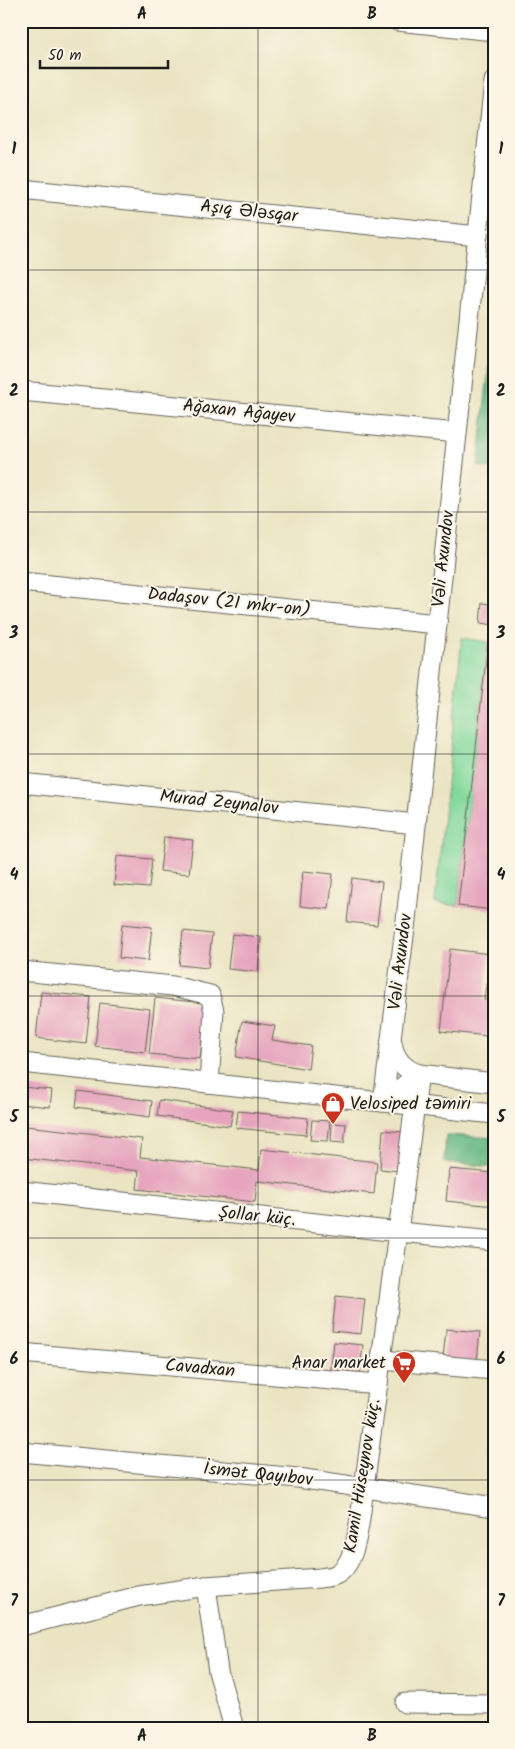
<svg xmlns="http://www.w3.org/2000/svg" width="515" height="1749" font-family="Kalam,sans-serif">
	<rect width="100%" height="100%" fill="#fcf5e5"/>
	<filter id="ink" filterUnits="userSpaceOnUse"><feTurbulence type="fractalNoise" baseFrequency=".02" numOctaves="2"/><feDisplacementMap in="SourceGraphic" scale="10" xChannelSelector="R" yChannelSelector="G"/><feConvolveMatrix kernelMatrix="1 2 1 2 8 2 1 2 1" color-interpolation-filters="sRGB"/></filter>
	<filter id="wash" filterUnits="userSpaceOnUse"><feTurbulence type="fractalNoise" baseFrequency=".0096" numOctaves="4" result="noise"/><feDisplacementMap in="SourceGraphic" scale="20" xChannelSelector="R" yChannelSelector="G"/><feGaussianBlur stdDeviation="1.12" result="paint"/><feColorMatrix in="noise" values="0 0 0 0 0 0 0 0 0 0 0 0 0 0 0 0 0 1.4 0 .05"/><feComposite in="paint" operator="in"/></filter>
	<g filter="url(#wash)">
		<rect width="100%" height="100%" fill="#eae4c3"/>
		<polygon fill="#80d89d" stroke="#4e7a5c" points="462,638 488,642 458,906 435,903"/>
		<g fill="#68b884" stroke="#426a50">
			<polygon points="489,365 494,365 494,469 478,466"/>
			<polygon points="446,1135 494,1138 494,1167 444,1162"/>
		</g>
		<g id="blocks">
			<g fill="#e6a4be">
				<polygon points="491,589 494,589 494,625 480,623 482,603 489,604"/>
				<polygon points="488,642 494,643 494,910 458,906"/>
				<polygon points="164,837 193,840 189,874 160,871"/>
				<polygon points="117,856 152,859 149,888 114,885"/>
				<polygon points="303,871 333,874 329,909 300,906"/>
				<polygon points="352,878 382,882 377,925 347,922"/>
				<polygon points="122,924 152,927 148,961 119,958"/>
				<polygon points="183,931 212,934 208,968 179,965"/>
				<polygon points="232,934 261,937 258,972 228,969"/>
				<polygon points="450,949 490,954 484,1000 491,1000 487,1036 441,1031"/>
				<polygon points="41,992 91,997 86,1044 36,1038"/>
				<polygon points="155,998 206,1003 200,1059 149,1054"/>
				<polygon points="100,1003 150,1009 145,1052 95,1046"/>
				<polygon points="242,1021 275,1026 272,1040 311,1046 308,1069 236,1057"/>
				<polygon points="23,1087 52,1090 50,1107 21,1104"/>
				<polygon points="78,1091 152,1101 150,1117 76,1107"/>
				<polygon points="159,1100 233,1110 230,1126 157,1116"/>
				<polygon points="238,1111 308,1118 306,1135 236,1128"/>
				<polygon points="312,1120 330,1121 328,1141 310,1140"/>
				<polygon points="332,1123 346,1124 344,1143 331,1142"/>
				<polygon points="26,1126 142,1139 140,1157 259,1170 261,1149 377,1162 374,1194 257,1181 255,1202 137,1189 139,1171 22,1158"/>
				<polygon points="383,1130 403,1132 400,1171 380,1169"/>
				<polygon points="449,1169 494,1173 494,1206 446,1201"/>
				<polygon points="336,1296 365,1299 361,1334 332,1331"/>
				<polygon points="446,1329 480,1332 477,1362 443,1358"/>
				<polygon points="334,1342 363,1345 359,1380 330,1376"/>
			</g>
		</g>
	</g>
	<g filter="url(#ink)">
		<use href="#blocks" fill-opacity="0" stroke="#646256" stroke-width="1"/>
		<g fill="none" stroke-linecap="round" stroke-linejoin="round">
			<g stroke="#646256" stroke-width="21">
				<g id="minor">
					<polyline points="397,21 494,31"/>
					<polyline points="21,189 478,236"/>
					<polyline points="21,391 457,433"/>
					<polyline points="21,582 437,624"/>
					<polyline points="21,783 416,824"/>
					<polyline points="21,971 173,986 210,995 214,1011 209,1083"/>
					<path d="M392 1042C394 1058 403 1069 419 1074L494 1083"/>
					<polyline points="21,1063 494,1114"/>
					<polyline points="383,1102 406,920 494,81"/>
					<polyline points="383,1102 419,1074"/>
					<polyline points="21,1191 399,1232 494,1241"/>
					<polyline points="21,1353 378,1384"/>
					<polyline points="382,1360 494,1370"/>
					<polyline points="21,1452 298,1478 494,1507"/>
					<polyline points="206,1586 218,1671 234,1728"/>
					<path d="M21 1626 139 1596 173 1591 206 1586 320 1578C325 1577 331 1577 335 1575 359 1565 360 1511 364 1488L419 1074"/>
					<polyline points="405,1703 494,1704"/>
				</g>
			</g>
			<use href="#minor" stroke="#fff" stroke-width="19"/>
		</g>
	</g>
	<path fill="none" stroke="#1c1c1c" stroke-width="1" stroke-opacity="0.55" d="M258 21V1728M21 270H494M21 512H494M21 754H494M21 996H494M21 1238H494M21 1480H494"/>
	<defs>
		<g id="shop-pin" transform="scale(1.25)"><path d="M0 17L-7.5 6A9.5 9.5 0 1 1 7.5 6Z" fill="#c8321e" stroke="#fcf5e5"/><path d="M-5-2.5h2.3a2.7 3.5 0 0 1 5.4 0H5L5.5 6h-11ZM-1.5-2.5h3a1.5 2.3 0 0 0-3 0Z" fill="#fff"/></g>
		<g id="supermarket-pin" transform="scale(1.25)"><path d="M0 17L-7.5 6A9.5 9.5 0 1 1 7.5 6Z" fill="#c8321e" stroke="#fcf5e5"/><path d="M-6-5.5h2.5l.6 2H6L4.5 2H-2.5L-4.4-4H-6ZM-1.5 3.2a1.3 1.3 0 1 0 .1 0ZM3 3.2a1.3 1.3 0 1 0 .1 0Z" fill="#fff"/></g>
	</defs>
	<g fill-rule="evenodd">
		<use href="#shop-pin" x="333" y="1104"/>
		<use href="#supermarket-pin" x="404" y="1363"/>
	</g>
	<g text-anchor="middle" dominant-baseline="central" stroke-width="4" stroke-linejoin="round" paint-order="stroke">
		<g font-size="18" fill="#1c1c1c" stroke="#fcf5e5">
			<text transform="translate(249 212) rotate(6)">Aşıq Ələsqar</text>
			<text transform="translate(239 412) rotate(6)">Ağaxan Ağayev</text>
			<text transform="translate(444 559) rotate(-84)">Vəli Axundov</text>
			<text transform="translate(229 603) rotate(6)">Dadaşov (21 mkr-on)</text>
			<text transform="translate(219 803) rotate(6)">Murad Zeynalov</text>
			<text transform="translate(401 962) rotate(-83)">Vəli Axundov</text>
			<text transform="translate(257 1217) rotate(6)">Şollar küç.</text>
			<text transform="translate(200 1369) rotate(5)">Cavadxan</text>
			<text transform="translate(258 1475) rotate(6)">İsmət Qayıbov</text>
			<text transform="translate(363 1476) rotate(-81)">Kamil Hüseynov küç.</text>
		</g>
		<g font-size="18" fill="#1c1c1c" stroke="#fcf5e5" text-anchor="start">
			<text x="350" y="1104">Velosiped təmiri</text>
			<text x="386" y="1363" text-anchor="end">Anar market</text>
		</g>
	</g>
	<rect width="515" height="1749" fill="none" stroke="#fcf5e5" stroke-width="55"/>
	<path d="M40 60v8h128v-8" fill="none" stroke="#1c1c1c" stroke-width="2.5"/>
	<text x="48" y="60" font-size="15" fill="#1c1c1c" stroke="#fcf5e5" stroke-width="4" paint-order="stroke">50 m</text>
	<rect x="28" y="28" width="460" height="1694" fill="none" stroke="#1c1c1c" stroke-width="2"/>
	<g font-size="16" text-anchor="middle" font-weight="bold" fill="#1c1c1c">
		<text x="142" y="19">A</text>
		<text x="372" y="19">B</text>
		<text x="14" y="154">1</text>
		<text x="501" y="154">1</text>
		<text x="14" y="396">2</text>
		<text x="501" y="396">2</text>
		<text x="14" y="638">3</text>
		<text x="501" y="638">3</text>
		<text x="14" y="880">4</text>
		<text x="501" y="880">4</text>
		<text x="14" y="1122">5</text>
		<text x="501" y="1122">5</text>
		<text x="14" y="1364">6</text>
		<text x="501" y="1364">6</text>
		<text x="14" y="1606">7</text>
		<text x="501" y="1606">7</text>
		<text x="142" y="1741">A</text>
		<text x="372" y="1741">B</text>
	</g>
</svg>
